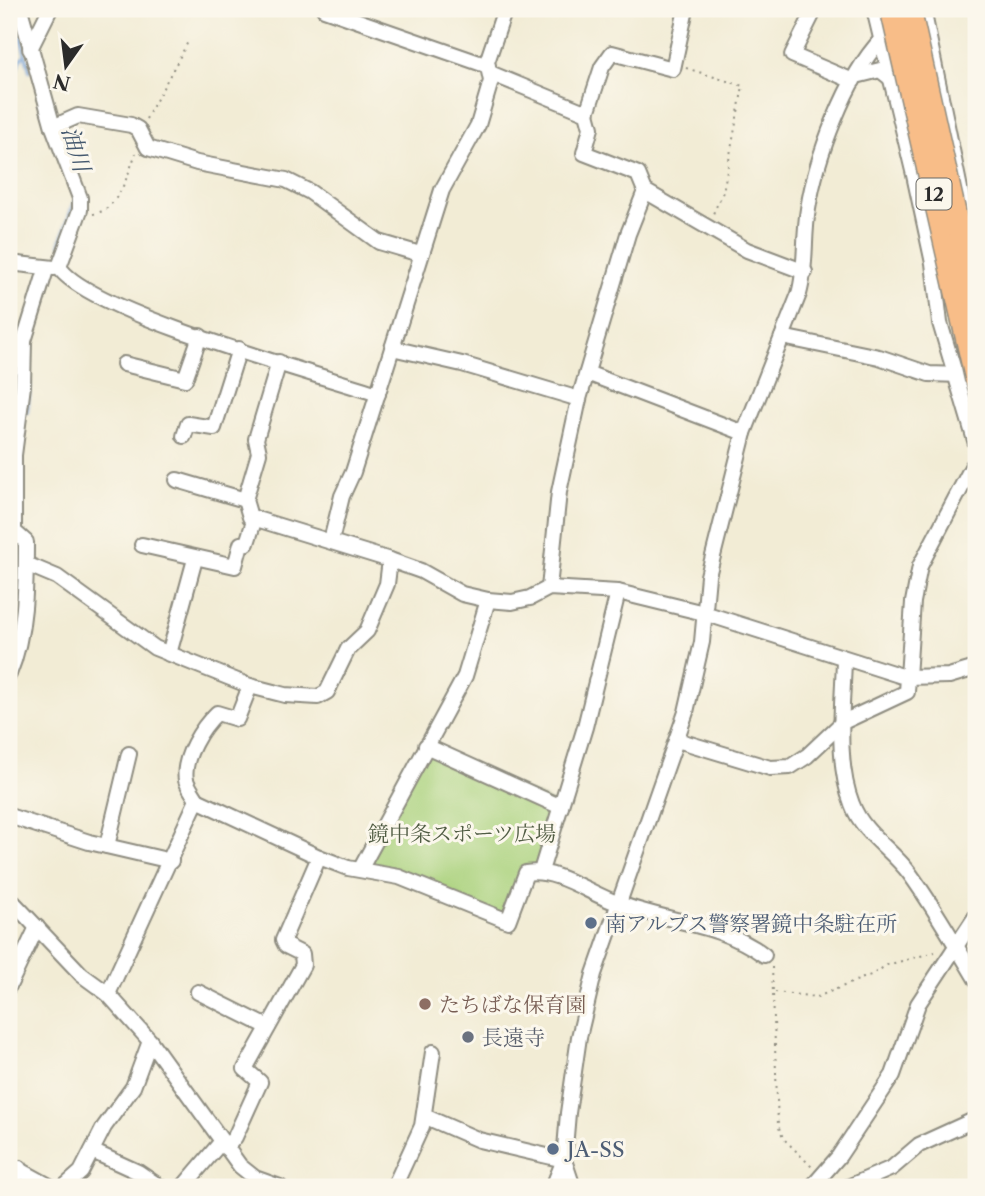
<svg xmlns="http://www.w3.org/2000/svg" width="985" height="1196" font-family="'Libre Caslon Text','Noto Serif JP',serif">
	<rect width="100%" height="100%" fill="#fbf7ec"/>
	<filter id="ink" filterUnits="userSpaceOnUse"><feTurbulence type="fractalNoise" baseFrequency=".0143" numOctaves="2"/><feDisplacementMap in="SourceGraphic" scale="14" xChannelSelector="R" yChannelSelector="G"/><feConvolveMatrix kernelMatrix="1 2 1 2 8 2 1 2 1" color-interpolation-filters="sRGB"/></filter>
	<filter id="wash" filterUnits="userSpaceOnUse"><feTurbulence type="fractalNoise" baseFrequency=".00686" numOctaves="4" result="noise"/><feDisplacementMap in="SourceGraphic" scale="28" xChannelSelector="R" yChannelSelector="G"/><feGaussianBlur stdDeviation="1.57" result="paint"/><feColorMatrix in="noise" values="0 0 0 0 0 0 0 0 0 0 0 0 0 0 0 0 0 1.4 0 .05"/><feComposite in="paint" operator="in"/></filter>
	<g filter="url(#wash)">
		<rect width="100%" height="100%" fill="#f2ecd5"/>
		<polygon fill="#aad27d" stroke="#6a7e54" stroke-width="2" points="426,746 561,807 541,871 526,873 508,921 364,862"/>
		<g fill="none" stroke-linecap="round" stroke-linejoin="round">
			<g stroke="#6c9ed6" stroke-width="3.5">
				<polyline points="13,9 30,71"/>
				<polyline points="9,89 20,59 25,55"/>
				<polyline points="60,244 74,202"/>
				<polyline points="27,412 30,385"/>
				<polyline points="9,604 16,590 19,545"/>
			</g>
		</g>
	</g>
	<g filter="url(#ink)">
		<g fill="none" stroke-linecap="round" stroke-linejoin="round">
			<g stroke="#8e8c80" stroke-width="18">
				<g id="minor">
					<polyline points="20,9 53,127 80,198 80,210 59,267"/>
					<polyline points="324,9 488,66"/>
					<polyline points="815,9 792,55 853,81"/>
					<polyline points="874,9 914,175 933,263 940,323 976,444"/>
					<polyline points="923,9 965,213"/>
					<polyline points="30,49 50,9"/>
					<polyline points="490,73 587,113 591,128 584,153 638,174 645,191 747,250 805,272"/>
					<polyline points="856,76 880,70 894,81"/>
					<polyline points="587,113 602,67 612,53 673,69 686,9"/>
					<polyline points="53,127 78,116 131,125 138,129 148,148 197,163 286,180 310,192 379,242 420,254"/>
					<polyline points="9,263 54,268"/>
					<path d="M59 267C86 311 319 375 378 394"/>
					<polyline points="782,337 879,357 929,374 961,375"/>
					<polyline points="392,348 462,364 579,399"/>
					<polyline points="279,362 256,439 259,453 245,500 250,517 390,560 421,571 462,594 488,600 512,602 530,598 549,588 618,592 704,613 905,677 949,676 976,668"/>
					<polyline points="124,364 185,379 200,336"/>
					<polyline points="587,373 744,433"/>
					<polyline points="184,436 188,424 214,428 239,349"/>
					<polyline points="177,480 245,500"/>
					<path d="M9 527 26 542C26 586 26 633 9 674"/>
					<polyline points="14,529 14,455 23,386 24,341 46,270"/>
					<polyline points="331,541 342,496 353,472 442,190 478,125 491,81 487,62 505,9"/>
					<polyline points="142,545 235,566 241,544 247,543 255,518"/>
					<polyline points="26,564 57,577 155,648 250,686 285,695 318,697 327,692 348,649 367,631 387,584 390,560"/>
					<polyline points="549,588 559,492 579,399 628,234 645,191"/>
					<polyline points="169,654 195,559"/>
					<path d="M844 659C843 704 835 761 852 804 863 834 892 849 910 874 934 907 955 944 976 979"/>
					<polyline points="677,740 770,768 790,767 807,756 843,722 907,692 913,602 920,566 972,467 976,464"/>
					<polyline points="426,746 561,807"/>
					<path d="M197 800C194 794 188 787 186 780 182 758 202 727 217 713L237 719 250 686"/>
					<polyline points="9,816 89,842 171,861"/>
					<polyline points="107,846 129,754"/>
					<polyline points="361,868 465,676 488,600"/>
					<polyline points="541,871 585,727 618,592"/>
					<polyline points="9,898 82,975 108,994 150,1041 240,1166 255,1178 280,1187"/>
					<polyline points="9,986 37,927"/>
					<polyline points="198,992 268,1027"/>
					<path d="M108 994 197 800 319 857 348 868 399 877 508 921 526 873C557 868 588 893 617 903 666 922 721 923 764 955"/>
					<polyline points="424,1116 479,1140 564,1160 553,1187"/>
					<polyline points="226,1148 235,1137 260,1082 245,1069 303,965 302,954 286,946 283,940 319,857"/>
					<polyline points="92,1151 138,1172 160,1187"/>
					<polyline points="9,1164 51,1187"/>
					<polyline points="11,1187 20,1168"/>
					<polyline points="64,1187 81,1172 104,1127 133,1087 150,1041"/>
					<polyline points="183,1187 222,1141"/>
					<polyline points="394,1187 422,1126 433,1052"/>
					<path d="M573 1187 564 1160 568 1113 579 1037 594 974 686 712 702 642 708 576 744 433 799 294C807 266 803 238 808 209 816 158 846 77 881 40 893 27 911 18 925 9"/>
					<polyline points="812,1187 839,1156 893,1075 918,1004 976,916"/>
					<polyline points="848,1187 892,1168 919,1145 976,1119"/>
				</g>
			</g>
			<g stroke="#8e8c80" stroke-width="2" stroke-dasharray="2 5" stroke-linecap="butt">
				<polyline points="686,68 743,86 723,192 712,216"/>
				<polyline points="146,119 189,40"/>
				<path d="M93 214C119 210 128 173 136 153"/>
				<polyline points="772,967 778,1125 783,1138 813,1168"/>
				<polyline points="775,992 817,997 873,974 887,965 935,952"/>
			</g>
			<use href="#minor" stroke="#fff" stroke-width="14"/>
			<g stroke="#8e8c80" stroke-width="24" stroke-linecap="butt">
				<g id="highway-bridge">
					<polyline points="891,9 976,380"/>
					<polyline points="910,9 976,307"/>
				</g>
			</g>
			<use href="#highway-bridge" stroke="#f8bd88" stroke-width="21"/>
		</g>
	</g>
	<g fill="#5c6f8a" stroke="#fbf7ec" stroke-width="2.5">
		<circle cx="591" cy="923" r="7"/>
		<circle cx="553" cy="1149" r="7"/>
	</g>
	<circle fill="#8d6e63" stroke="#fbf7ec" stroke-width="2.5" cx="425" cy="1004" r="7"/>
	<circle fill="#6b7280" stroke="#fbf7ec" stroke-width="2.5" cx="468" cy="1037" r="7"/>
	<g text-anchor="middle" dominant-baseline="central" stroke-width="6" stroke-linejoin="round" paint-order="stroke">
		<rect fill="#fbf7ec" stroke="#696865" stroke-width="2" x="916.5" y="178.5" width="35" height="31" rx="5"/>
		<g font-size="19" font-weight="bold" fill="#2b2b2b">
			<text x="934" y="194">12</text>
		</g>
		<g font-size="21" fill="#515d44" stroke="#fbf7ec">
			<text x="462" y="833">鏡中条スポーツ広場</text>
		</g>
		<g font-size="21" fill="#4e5e75" stroke="#fbf7ec" text-anchor="start">
			<text x="605" y="923">南アルプス警察署鏡中条駐在所</text>
			<text x="567" y="1149">JA-SS</text>
		</g>
		<g font-size="21" fill="#785e54" stroke="#fbf7ec" text-anchor="start">
			<text x="439" y="1004">たちばな保育園</text>
		</g>
		<g font-size="21" fill="#5b616d" stroke="#fbf7ec" text-anchor="start">
			<text x="482" y="1037">長遠寺</text>
		</g>
		<g font-size="23" font-style="italic" fill="#45596f" stroke="#fbf7ec">
			<text transform="translate(76 149) rotate(73)">油川</text>
		</g>
	</g>
	<rect width="985" height="1196" fill="none" stroke="#fbf7ec" stroke-width="35"/>
	<g transform="translate(66 66) rotate(194)" stroke="#fbf7ec" stroke-width="5" paint-order="stroke">
	<path d="M0-5L12 26L0 18L-12 26Z" fill="#2b2b2b"/>
	<text y="-10" font-size="19" font-weight="bold" text-anchor="middle" fill="#2b2b2b">N</text>
	</g>
</svg>
